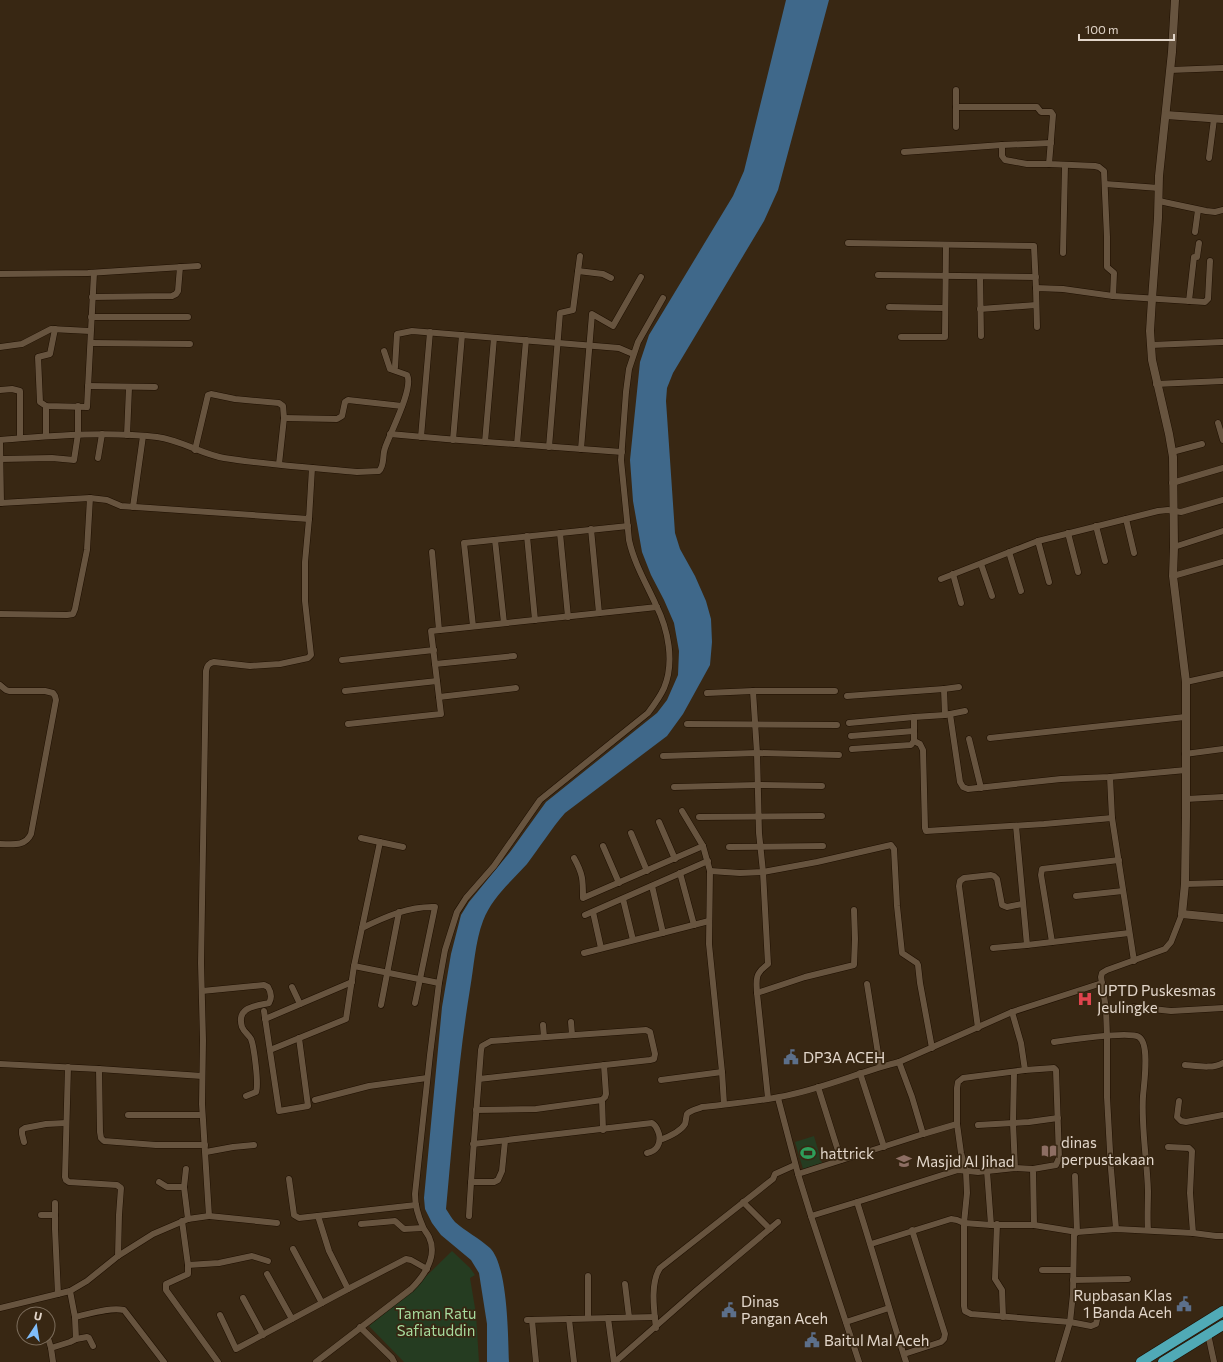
<svg xmlns="http://www.w3.org/2000/svg" width="1223" height="1362" font-family="Commissioner,sans-serif">
	<rect width="100%" height="100%" fill="#382713"/>
	<g fill="#253c21">
		<polygon points="814,1136 822,1163 803,1169 795,1142"/>
		<polygon points="452,1251 470,1268 475,1275 470,1278 476,1314 479,1362 404,1362 369,1326 406,1296"/>
	</g>
	<path fill="#3f688a" d="M786 0H829L778 190 764 221 673 373 667 388 666 401 675 533 680 549 695 576 706 601 711 619 712 642 710 665 683 714 667 736 565 813C551 829 540 847 527 864 511 882 492 897 483 921 475 942 474 967 470 989 458 1062 453 1136 446 1209 449 1213 451 1218 455 1222 465 1231 479 1238 490 1248 508 1266 508 1336 509 1362H487V1324L479 1273 471 1260 441 1235 432 1223 425 1209 424 1198 442 1007 451 954 461 915 469 902 510 852 546 802 657 713 667 700 678 675 679 651 674 623 664 600 651 575 642 552 633 501 630 460 640 362 649 335 733 196 744 171Z"/>
	<g fill="none" stroke-linecap="round" stroke-linejoin="round">
		<g stroke="#1e0f00" stroke-width="7">
			<g id="minor">
				<polyline points="1170,70 1223,68"/>
				<polyline points="956,90 956,107 1037,107 1041,112 1051,112 1053,115 1049,164 1095,166 1099,167 1104,171 1107,237 1107,267 1114,273 1113,296"/>
				<polyline points="956,127 956,107"/>
				<polyline points="1002,145 1051,143"/>
				<polyline points="904,152 1002,145 1002,156 1005,160 1027,164 1049,164"/>
				<polyline points="1209,158 1214,119"/>
				<polyline points="1105,184 1159,188"/>
				<polyline points="1159,201 1206,211 1215,212 1223,210"/>
				<polyline points="1195,232 1198,210"/>
				<polyline points="848,243 1034,246 1036,288"/>
				<polyline points="1063,253 1065,166"/>
				<polyline points="578,271 603,274 611,278"/>
				<polyline points="0,274 88,273 198,266"/>
				<polyline points="878,275 1036,277"/>
				<polyline points="980,277 981,336"/>
				<polyline points="92,297 172,296 176,294 178,291 180,267"/>
				<polyline points="1189,301 1194,257 1197,257 1199,243"/>
				<polyline points="889,307 945,308"/>
				<polyline points="980,309 1036,305"/>
				<polyline points="91,317 188,317"/>
				<polyline points="1037,327 1036,288 1063,289 1113,296 1205,302 1208,299 1210,261"/>
				<polyline points="55,329 50,354 38,357 40,402 46,406 87,407 94,273"/>
				<polyline points="901,337 945,337 946,245"/>
				<polyline points="91,343 190,344"/>
				<polyline points="1151,345 1223,342"/>
				<polyline points="0,347 22,344 51,329 90,331"/>
				<polyline points="395,367 397,334 412,331 619,348 633,354"/>
				<polyline points="1156,384 1223,381"/>
				<polyline points="88,386 155,387"/>
				<polyline points="0,390 12,389 20,391 20,438"/>
				<polyline points="46,406 46,436"/>
				<polyline points="284,418 337,419 342,416 345,402 348,400 402,406"/>
				<polyline points="1218,423 1223,440"/>
				<polyline points="390,434 446,439 622,452"/>
				<polyline points="127,435 129,388"/>
				<polyline points="421,437 430,332"/>
				<path d="M0 440C52 436 105 431 157 437 181 440 201 454 224 458 268 465 313 468 357 472L379 471C385 465 382 456 385 448 390 433 414 388 407 375L390 369 384 351"/>
				<polyline points="453,440 462,335"/>
				<polyline points="485,442 494,338"/>
				<polyline points="0,443 1,503"/>
				<polyline points="517,444 526,340"/>
				<polyline points="549,447 560,313 573,310 580,256"/>
				<polyline points="581,449 592,314 613,326 641,277"/>
				<polyline points="195,450 208,395 211,394 235,399 279,403 283,406 284,418 279,464"/>
				<polyline points="1172,452 1202,444"/>
				<polyline points="98,458 102,434"/>
				<polyline points="1,459 52,458 74,460 78,434 78,406"/>
				<polyline points="1172,483 1223,468"/>
				<polyline points="0,503 90,498 107,500 121,506 309,519 312,468"/>
				<polyline points="133,507 143,436"/>
				<polyline points="1126,519 1134,553"/>
				<polyline points="1096,526 1105,561"/>
				<polyline points="591,529 599,613"/>
				<polyline points="560,533 568,617"/>
				<polyline points="1068,533 1078,572"/>
				<polyline points="527,536 535,620"/>
				<polyline points="495,540 504,623"/>
				<polyline points="1038,541 1049,582"/>
				<polyline points="1174,547 1223,531"/>
				<polyline points="432,552 439,630"/>
				<polyline points="1009,552 1021,591"/>
				<polyline points="981,564 992,596"/>
				<polyline points="953,574 961,603"/>
				<polyline points="1173,576 1223,562"/>
				<polyline points="941,579 1038,541 1158,511 1168,510 1181,512 1223,500"/>
				<polyline points="0,614 67,615 73,614 75,609 87,550 90,498"/>
				<polyline points="473,626 464,543 628,526"/>
				<polyline points="342,660 434,650"/>
				<polyline points="435,664 514,656"/>
				<polyline points="1186,682 1223,674"/>
				<path d="M0 685 6 690 9 691H45L53 693 55 696 56 700 31 834C25 847 12 844 0 844"/>
				<polyline points="944,689 959,687"/>
				<polyline points="345,691 437,681"/>
				<path d="M753 691 757 753 759 833 763 872 768 964C765 967 761 969 759 973 755 978 757 987 757 993L768 1098"/>
				<polyline points="707,693 753,691 835,691"/>
				<polyline points="847,696 944,689 945,715"/>
				<polyline points="439,697 516,688"/>
				<polyline points="950,714 960,782 963,787 968,789 1061,779 1110,777 1186,770"/>
				<polyline points="849,723 914,717 945,715 965,711"/>
				<polyline points="348,724 441,714 431,631 657,607"/>
				<polyline points="687,724 837,725"/>
				<polyline points="851,736 914,731"/>
				<polyline points="990,738 1185,717"/>
				<polyline points="969,739 981,788"/>
				<polyline points="914,741 920,744 923,750 925,828 926,831 1044,824 1112,818"/>
				<polyline points="852,749 911,745 914,741 914,717"/>
				<polyline points="1185,754 1223,749"/>
				<polyline points="663,756 757,753 839,755"/>
				<polyline points="1110,777 1112,818 1134,961"/>
				<polyline points="674,787 758,785 822,786"/>
				<polyline points="1186,799 1223,797"/>
				<polyline points="682,811 703,846 710,871 709,944 722,1072 724,1104"/>
				<polyline points="699,817 822,816"/>
				<polyline points="659,822 675,859"/>
				<polyline points="1016,826 1027,945"/>
				<polyline points="631,833 647,871"/>
				<polyline points="361,838 403,847"/>
				<polyline points="603,846 619,883"/>
				<polyline points="729,847 823,846"/>
				<path d="M574 858C583 874 583 880 583 898L703 846"/>
				<polyline points="710,871 740,873 763,872 817,862 891,845 894,849 897,906 902,953 917,963 918,965 920,983 932,1048"/>
				<polyline points="680,873 694,925"/>
				<polyline points="1185,884 1223,883"/>
				<polyline points="652,886 663,933"/>
				<polyline points="1076,896 1123,891"/>
				<polyline points="623,899 633,940"/>
				<polyline points="593,912 601,948"/>
				<polyline points="585,915 708,861"/>
				<path d="M362 928C385 917 409 906 435 907L415 1003"/>
				<polyline points="1052,942 1041,875 1042,869 1119,860"/>
				<polyline points="993,948 1027,945 1129,933"/>
				<polyline points="584,953 709,921"/>
				<polyline points="354,966 439,983"/>
				<polyline points="867,984 880,1066"/>
				<polyline points="292,987 300,1004"/>
				<path d="M202 991 264 985 268 987C271 992 272 998 269 1003 255 1006 236 1007 242 1027 244 1032 249 1035 251 1039 254 1046 259 1085 256 1092L246 1096"/>
				<polyline points="757,993 805,977 854,965 855,939 854,910"/>
				<polyline points="381,1005 399,912"/>
				<polyline points="1106,1009 1134,1007 1171,1011 1223,1008"/>
				<polyline points="264,1011 279,1111 308,1106 299,1038"/>
				<polyline points="1012,1012 1021,1043 1025,1070"/>
				<polyline points="265,1019 352,982"/>
				<polyline points="571,1022 572,1035"/>
				<polyline points="543,1025 544,1037"/>
				<polyline points="978,1028 959,886 960,881 964,878 991,875 994,876 997,879 1002,905 1007,907 1022,904"/>
				<path d="M1054 1042C1068 1040 1129 1031 1139 1037 1150 1044 1144 1084 1143 1096 1141 1127 1147 1159 1148 1191 1148 1204 1147 1217 1148 1230"/>
				<polyline points="270,1050 346,1019 354,966 380,842"/>
				<polyline points="899,1062 912,1097 923,1134"/>
				<polyline points="0,1064 99,1069 202,1076"/>
				<path d="M1185 1065C1197 1066 1213 1069 1223 1063"/>
				<polyline points="68,1067 65,1177 66,1180 69,1182 117,1185 121,1188 119,1215 118,1256"/>
				<polyline points="99,1069 100,1132 101,1138 104,1141 156,1145 205,1145"/>
				<polyline points="1014,1072 1013,1123 1029,1122 1058,1118"/>
				<polyline points="860,1073 884,1147"/>
				<polyline points="661,1080 722,1072"/>
				<polyline points="818,1087 841,1160"/>
				<path d="M778 1098 798 1174 811 1216 857 1202C874 1255 889 1309 906 1362"/>
				<polyline points="315,1100 369,1086 427,1078"/>
				<polyline points="602,1100 603,1130"/>
				<polyline points="1179,1101 1177,1117 1181,1121 1186,1122 1223,1115"/>
				<polyline points="476,1110 536,1109 602,1100 605,1097 606,1094 604,1065"/>
				<polyline points="128,1115 202,1115"/>
				<polyline points="957,1124 961,1153 966,1171 967,1193 964,1223 964,1306 965,1311 971,1314 1070,1322 1091,1326 1096,1324 1098,1315"/>
				<polyline points="978,1125 1013,1123 1015,1168"/>
				<path d="M660 1140C668 1137 681 1131 685 1124 686 1121 686 1117 687 1114 690 1110 698 1109 702 1107 728 1104 754 1102 779 1097 820 1090 859 1072 899 1062L1012 1012 1102 983"/>
				<polyline points="24,1142 22,1134 22,1130 25,1128 46,1124 66,1123"/>
				<path d="M473 1144 652 1123C657 1126 657 1129 659 1134 661 1144 657 1151 647 1153"/>
				<polyline points="1168,1147 1189,1148 1192,1151 1190,1193 1193,1233"/>
				<polyline points="206,1152 233,1147 254,1145"/>
				<polyline points="186,1169 184,1187 188,1219"/>
				<polyline points="987,1171 991,1225"/>
				<polyline points="798,1174 923,1134 957,1124 957,1088 958,1082 963,1078 1025,1070 1054,1068 1056,1070 1059,1158 1056,1165 1033,1169 1034,1225"/>
				<polyline points="289,1179 294,1215 299,1218 416,1205"/>
				<polyline points="159,1182 167,1187 184,1187"/>
				<polyline points="471,1182 494,1182 498,1180 502,1171 505,1141"/>
				<polyline points="743,1202 770,1229"/>
				<polyline points="857,1202 958,1170 978,1172 1015,1168 1033,1169"/>
				<polyline points="55,1203 55,1229 58,1294"/>
				<polyline points="41,1215 55,1215"/>
				<polyline points="209,1216 277,1223"/>
				<polyline points="318,1216 329,1251 348,1289"/>
				<path d="M469 1216C472 1160 477 1105 481 1050L482 1046 491 1041 646 1030 650 1032 655 1054 654 1059 650 1060 479 1079"/>
				<polyline points="811,1216 859,1362"/>
				<polyline points="182,1221 188,1265 188,1274 166,1284 166,1290 218,1362"/>
				<polyline points="361,1224 395,1221 404,1229 423,1228"/>
				<polyline points="997,1224 995,1279 1002,1290 1003,1317"/>
				<polyline points="1116,1229 1111,1169 1107,1097 1107,1036 1106,1009 1101,977 1102,973 1107,970 1165,949 1171,942 1182,914"/>
				<polyline points="871,1244 951,1219 957,1220 964,1223 991,1225 1034,1225 1077,1232 1116,1229 1193,1233 1216,1236 1223,1236"/>
				<polyline points="293,1249 322,1303"/>
				<polyline points="188,1265 219,1263 252,1256 268,1261"/>
				<polyline points="1042,1270 1073,1270"/>
				<polyline points="267,1274 292,1319"/>
				<polyline points="588,1276 588,1318"/>
				<polyline points="1073,1280 1128,1279"/>
				<polyline points="625,1284 629,1317"/>
				<polyline points="243,1298 263,1335"/>
				<path d="M0 1308 70 1291 87 1281 118 1256 153 1234 188 1219 209 1216 202 1104 203 1040 201 963 206 671C207 665 209 663 214 662L250 666 280 664 308 658 311 655 305 601V562L309 519"/>
				<polyline points="220,1315 236,1349 348,1289 406,1259 411,1260 427,1269"/>
				<path d="M75 1317C89 1314 110 1307 124 1310L164 1362"/>
				<polyline points="608,1318 614,1362"/>
				<polyline points="569,1319 574,1362"/>
				<polyline points="527,1320 655,1317"/>
				<polyline points="532,1320 536,1362"/>
				<polyline points="846,1322 889,1308"/>
				<polyline points="360,1327 392,1358 394,1362"/>
				<path d="M656 1328C654 1310 650 1283 660 1268L773 1179 775 1174 795 1165"/>
				<polyline points="1208,1334 1214,1362"/>
				<polyline points="48,1338 51,1348"/>
				<polyline points="76,1339 87,1337 89,1338 93,1346"/>
				<polyline points="904,1354 941,1342 944,1339 945,1334 912,1230"/>
				<polyline points="53,1362 51,1348 70,1342 76,1339 75,1317 70,1291"/>
				<path d="M316 1362 411 1289C424 1276 438 1256 429 1237 427 1233 424 1230 423 1227 418 1216 415 1205 415 1194L430 1055 439 983 445 950 457 912 466 898 494 866 540 800 648 713C654 705 660 697 664 688 675 662 668 629 656 605 646 583 634 563 629 540L621 460 626 392 629 369 638 342 663 298"/>
				<polyline points="615,1362 697,1290 778,1222"/>
				<polyline points="1058,1362 1070,1322 1073,1294 1074,1235 1077,1232 1075,1176"/>
			</g>
		</g>
		<g stroke="#1e0f00" stroke-width="9">
			<g id="tertiary">
				<polyline points="1175,0 1172,52 1159,176 1158,218 1152,299 1150,331 1152,360 1169,434 1173,457 1174,547 1173,576 1186,682 1186,817 1185,884 1182,914 1223,918"/>
				<polyline points="1166,115 1223,119"/>
			</g>
		</g>
		<g stroke="#1e0f00" stroke-width="11">
			<g id="trunk">
				<polyline points="1141,1362 1223,1311"/>
				<polyline points="1163,1362 1223,1325"/>
			</g>
		</g>
		<use href="#minor" stroke="#67543f" stroke-width="6"/>
		<use href="#tertiary" stroke="#67543f" stroke-width="8"/>
		<use href="#trunk" stroke="#50aab6" stroke-width="10"/>
	</g>
	<defs>
		<g id="hospital-bare" transform="scale(1.2)"><path d="M-5-5h3v3.5h4V-5h3V5h-3V1.5h-4V5h-3Z" fill="#e0444e" stroke="#382713" stroke-width="2.5" paint-order="stroke"/></g>
		<g id="civic-bare" transform="scale(1.2)"><path d="M-.6-6.5H3V-4.5H.6V-3L4-1V1h2V6H-6V1h2V-1L-.6-3ZM-1.2 2.5V6h2.4V2.5Z" fill="#5c6f8a" stroke="#382713" stroke-width="2.5" paint-order="stroke"/></g>
		<g id="library-bare" transform="scale(1.2)"><path d="M-6-4Q-3-5.5-.7-3.5V5Q-3 3-6 4ZM6-4Q3-5.5 .7-3.5V5Q3 3 6 4Z" fill="#8d6e63" stroke="#382713" stroke-width="2.5" paint-order="stroke"/></g>
		<g id="stadium-bare" transform="scale(1.2)"><path d="M0-5a6.5 5 0 1 0 0 10a6.5 5 0 1 0 0-10ZM-3.5-1.8h7v3.6h-7Z" fill="#2e9e5b" stroke="#382713" stroke-width="2.5" paint-order="stroke"/></g>
		<g id="school-bare" transform="scale(1.2)"><path d="M0-5L7-2L0 1L-7-2ZM-4 1L0 2.5L4 1V4Q0 6-4 4Z" fill="#8d6e63" stroke="#382713" stroke-width="2.5" paint-order="stroke"/></g>
	</defs>
	<g fill-rule="evenodd">
		<use href="#hospital-bare" x="1085" y="999"/>
		<use href="#civic-bare" x="791" y="1057"/>
		<use href="#library-bare" x="1049" y="1151"/>
		<use href="#stadium-bare" x="808" y="1153"/>
		<use href="#school-bare" x="904" y="1161"/>
		<use href="#civic-bare" x="1184" y="1304"/>
		<use href="#civic-bare" x="729" y="1310"/>
		<use href="#civic-bare" x="812" y="1340"/>
	</g>
	<g text-anchor="middle" dominant-baseline="central" stroke-width="3.5" stroke-linejoin="round" paint-order="stroke">
		<g font-size="15" fill="#e2d6ca" stroke="#382713" text-anchor="start">
			<text x="1097" y="990">UPTD Puskesmas<tspan x="1097" dy="17">Jeulingke</tspan></text>
			<text x="803" y="1057">DP3A ACEH</text>
			<text x="1061" y="1142">dinas<tspan x="1061" dy="17">perpustakaan</tspan></text>
			<text x="820" y="1153">hattrick</text>
			<text x="916" y="1161">Masjid Al Jihad</text>
			<text x="1172" y="1295" text-anchor="end">Rupbasan Klas<tspan x="1172" dy="17">1 Banda Aceh</tspan></text>
			<text x="741" y="1301">Dinas<tspan x="741" dy="17">Pangan Aceh</tspan></text>
			<text x="824" y="1340">Baitul Mal Aceh</text>
		</g>
		<g font-size="15" fill="#a7dc9e" stroke="#382713">
			<text x="436" y="1313">Taman Ratu<tspan x="436" dy="17">Safiatuddin</tspan></text>
		</g>
	</g>
	<g transform="translate(36 1326) rotate(12)"><circle r="19" fill="#382713" stroke="#7c6d5c"/>
	<path d="M0-3L7 15L0 10L-7 15Z" fill="#80bdfa"/>
	<text y="-6" font-size="11" font-weight="bold" text-anchor="middle" fill="#e2d6ca">U</text>
	</g>
	<path d="M1079 34v6h95v-6" fill="none" stroke="#e2d6ca" stroke-width="2"/>
	<text x="1085" y="34" font-size="12" fill="#e2d6ca" stroke="#382713" stroke-width="3" paint-order="stroke">100 m</text>
</svg>
